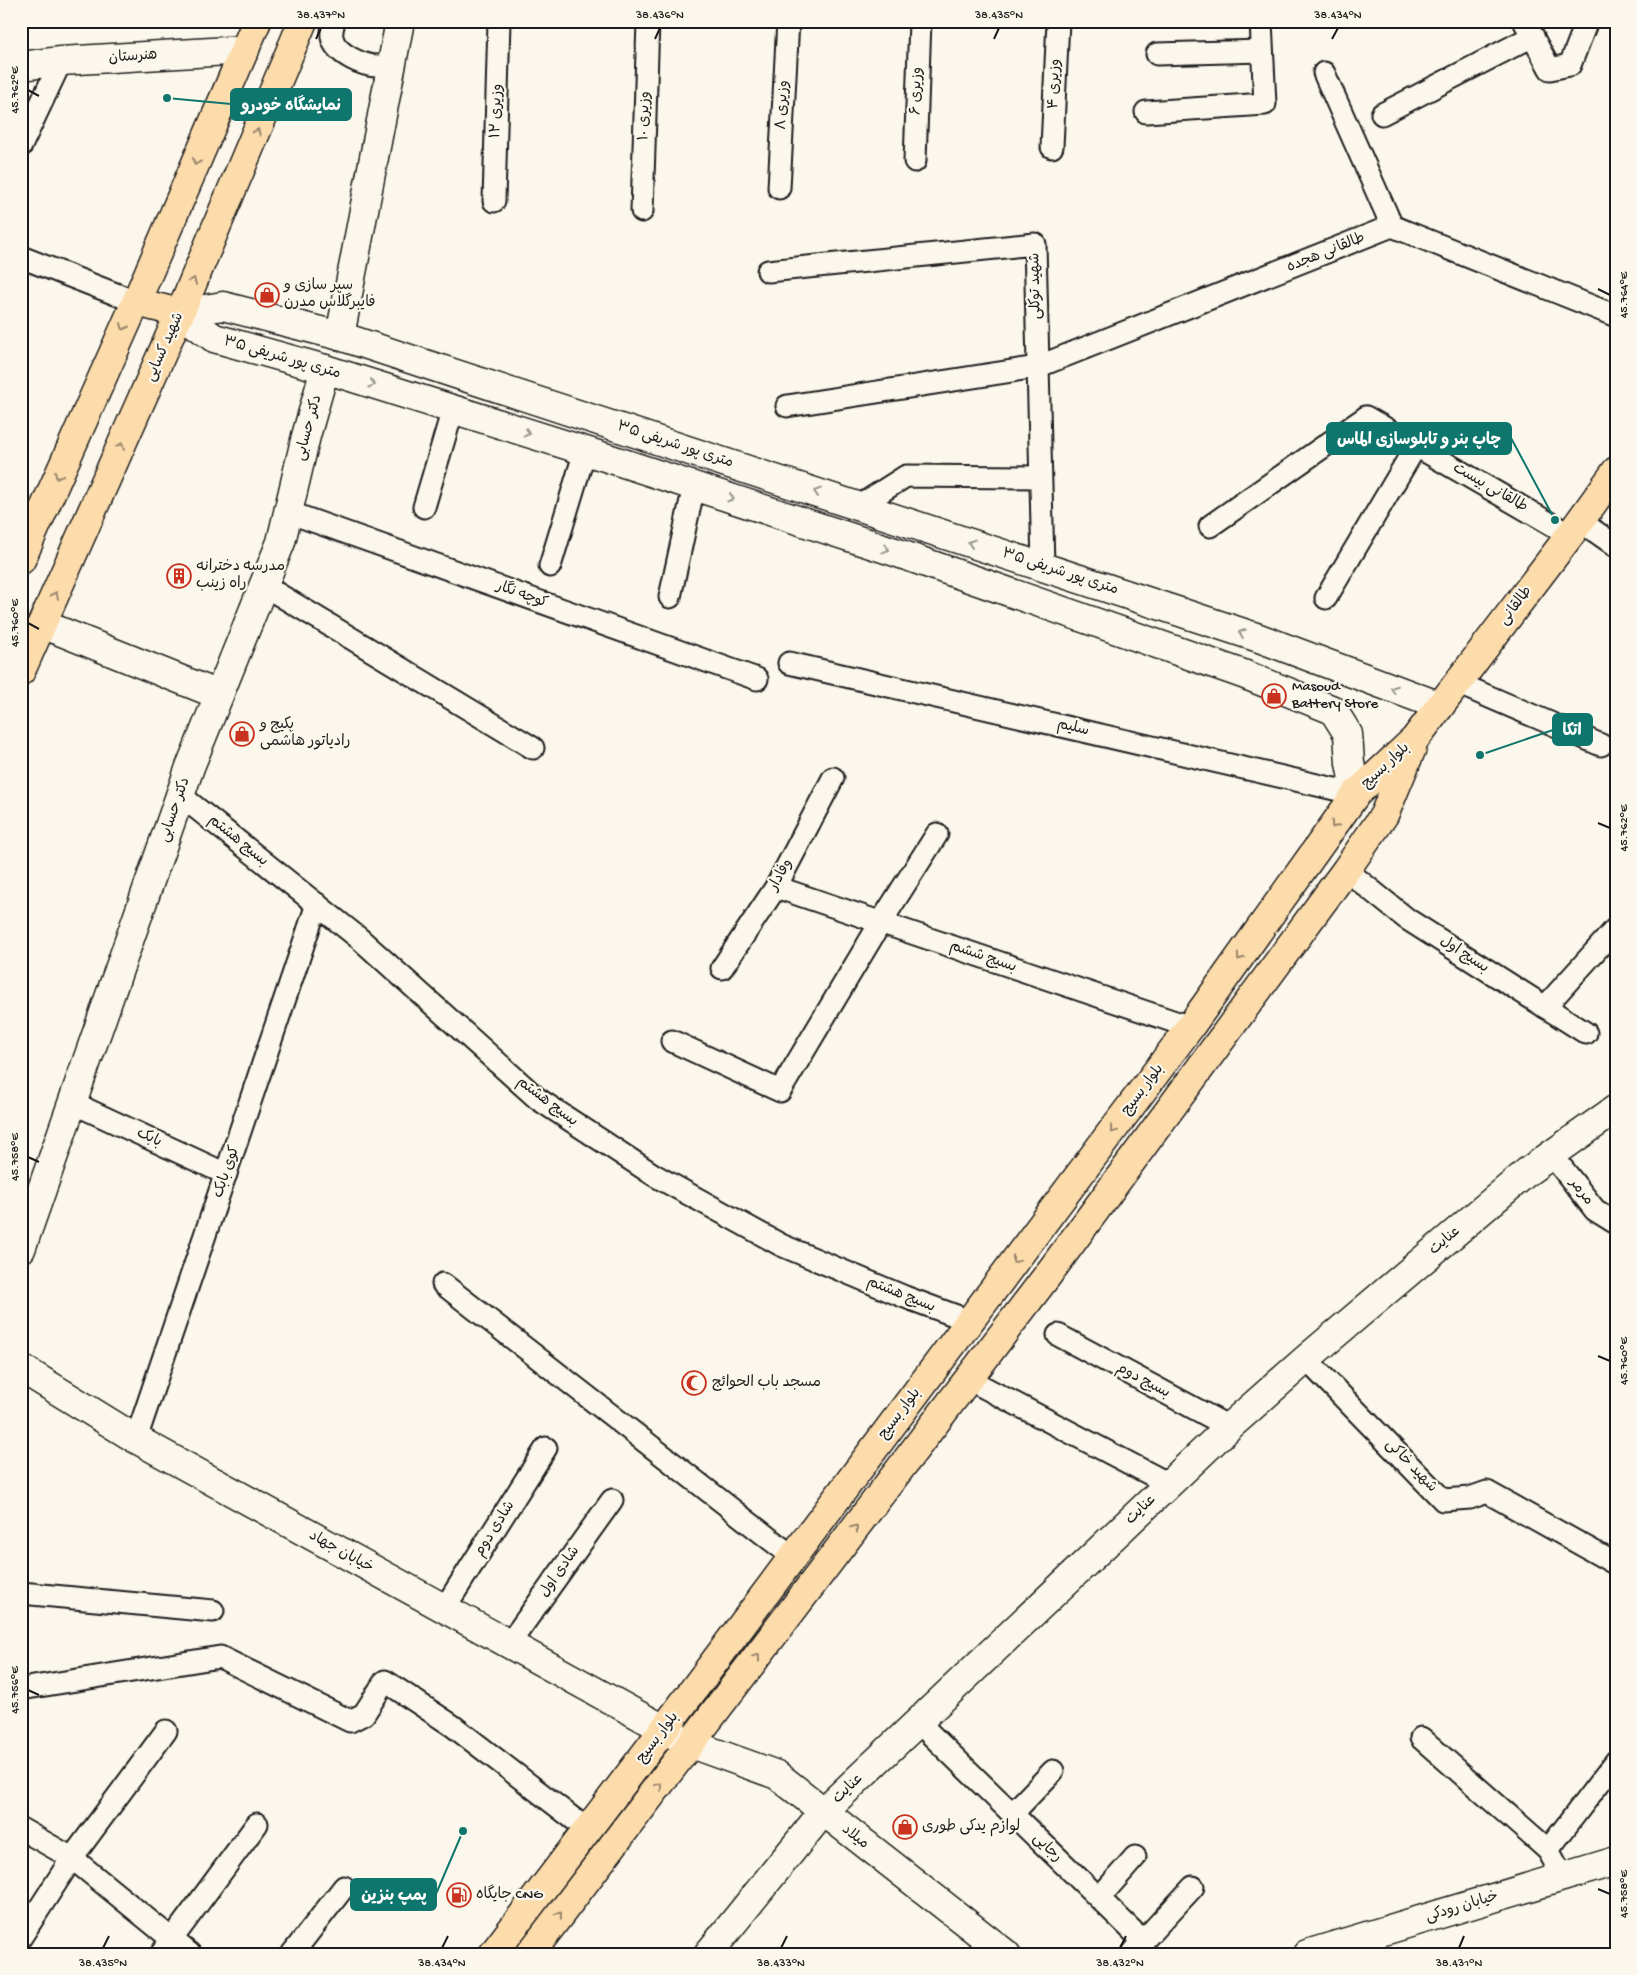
<svg xmlns="http://www.w3.org/2000/svg" width="1637" height="1975" font-family="'Gochi Hand','Playpen Sans Arabic',sans-serif">
	<rect width="100%" height="100%" fill="#fbf7ec"/>
	<filter id="ink" filterUnits="userSpaceOnUse"><feTurbulence type="fractalNoise" baseFrequency=".02" numOctaves="2"/><feDisplacementMap in="SourceGraphic" scale="10" xChannelSelector="R" yChannelSelector="G"/><feConvolveMatrix kernelMatrix="1 2 1 2 8 2 1 2 1" color-interpolation-filters="sRGB"/></filter>
	<g filter="url(#ink)">
		<g fill="none" stroke-linecap="round" stroke-linejoin="round">
			<g stroke="#1c1c1c" stroke-width="25">
				<g id="street">
					<path d="M334 21C333 26 331 32 332 37 335 54 364 67 380 66 383 66 388 64 391 63"/>
					<polyline points="1524,21 1550,69 1570,65 1587,21"/>
					<polyline points="1157,54 1262,51"/>
					<polyline points="1324,73 1392,226"/>
					<polyline points="1146,112 1265,104 1261,21"/>
					<polyline points="1382,114 1533,36"/>
					<polyline points="21,146 61,61"/>
					<polyline points="1052,147 1058,21"/>
					<polyline points="915,161 920,21"/>
					<polyline points="779,188 788,21"/>
					<polyline points="494,201 499,21"/>
					<polyline points="642,211 648,21"/>
					<polyline points="21,257 136,302"/>
					<polyline points="768,271 1035,244 1043,566"/>
					<polyline points="787,406 1037,367 1392,226 1616,316"/>
					<polyline points="859,506 906,476 1040,477"/>
					<polyline points="424,507 453,409"/>
					<polyline points="288,512 757,679"/>
					<polyline points="1580,521 1616,546"/>
					<polyline points="1210,526 1366,417 1570,535"/>
					<polyline points="550,566 585,451"/>
					<polyline points="263,585 533,748"/>
					<polyline points="670,597 694,486"/>
					<polyline points="1326,598 1416,446"/>
					<polyline points="789,663 1356,794"/>
					<polyline points="1457,683 1601,745"/>
					<polyline points="180,795 360,939 538,1099 654,1175 781,1245 905,1297 970,1321"/>
					<polyline points="1346,870 1407,919 1586,1033"/>
					<polyline points="776,887 1190,1027"/>
					<polyline points="722,968 776,887 833,778"/>
					<polyline points="1545,1007 1616,928"/>
					<polyline points="672,1041 780,1091 881,922 937,834"/>
					<polyline points="73,1103 226,1174"/>
					<polyline points="1552,1155 1595,1210 1616,1223"/>
					<polyline points="443,1284 793,1557"/>
					<polyline points="1058,1335 1229,1427"/>
					<polyline points="1306,1359 1443,1500 1470,1498 1487,1492 1616,1564"/>
					<polyline points="968,1379 1169,1484"/>
					<polyline points="136,1439 317,904"/>
					<polyline points="21,1593 213,1611"/>
					<polyline points="444,1609 546,1448"/>
					<polyline points="509,1644 612,1500"/>
					<polyline points="21,1689 220,1657 350,1721 364,1714 385,1681 453,1726 588,1830"/>
					<polyline points="918,1722 1143,1941 1132,1954"/>
					<polyline points="1421,1738 1548,1850 1563,1877"/>
					<polyline points="1012,1814 1053,1771"/>
					<polyline points="21,1829 72,1858 190,1954"/>
					<polyline points="1548,1850 1616,1761"/>
					<polyline points="1099,1898 1135,1857"/>
					<polyline points="21,1937 72,1858 166,1731"/>
					<polyline points="1143,1941 1193,1887"/>
					<polyline points="161,1954 257,1824"/>
					<polyline points="292,1954 344,1887"/>
				</g>
			</g>
			<g stroke="#1c1c1c" stroke-width="31">
				<g id="secondary">
					<polyline points="21,66 61,61 245,50"/>
					<polyline points="180,313 223,306 340,336 1259,638 1440,706"/>
					<polyline points="180,313 214,338 325,369 611,459 895,552 1243,674 1333,710 1348,734 1350,763 1356,794"/>
					<polyline points="340,336 400,21"/>
					<polyline points="42,624 219,695"/>
					<polyline points="21,1249 190,767 281,542 306,436 325,369"/>
					<polyline points="21,1368 136,1439 691,1744 777,1775 1006,1954"/>
					<polyline points="708,1954 823,1812 1229,1427 1306,1359 1527,1172 1616,1109"/>
					<polyline points="1307,1954 1616,1861"/>
				</g>
			</g>
			<g stroke="#1c1c1c" stroke-width="31">
				<g id="primary">
					<polyline points="136,302 180,313"/>
					<polyline points="21,560 136,302 257,21"/>
					<polyline points="21,671 180,313 303,21"/>
					<polyline points="493,1954 664,1729 1190,1027 1356,794 1415,739 1570,535 1616,471"/>
					<polyline points="530,1954 1047,1276 1346,870 1384,815 1412,748"/>
				</g>
			</g>
			<use href="#street" stroke="#fbf7ec" stroke-width="21"/>
			<use href="#secondary" stroke="#fbf7ec" stroke-width="28"/>
			<use href="#primary" stroke="#fddcac" stroke-width="28"/>
		</g>
		<defs><path id="oneway-chevron" d="M-2-3.5L2.5 0L-2 3.5" fill="none" stroke-width="1.6" stroke-linecap="round" stroke-linejoin="round" transform="scale(1.25)"/></defs>
		<g stroke="#98866b">
			<use href="#oneway-chevron" transform="translate(257 132) rotate(-67)"/>
			<use href="#oneway-chevron" transform="translate(196 162) rotate(113)"/>
			<use href="#oneway-chevron" transform="translate(193 281) rotate(-67)"/>
			<use href="#oneway-chevron" transform="translate(124 327) rotate(114)"/>
			<use href="#oneway-chevron" transform="translate(121 446) rotate(-66)"/>
			<use href="#oneway-chevron" transform="translate(58 476) rotate(114)"/>
			<use href="#oneway-chevron" transform="translate(55 595) rotate(-66)"/>
			<use href="#oneway-chevron" transform="translate(1334 825) rotate(125)"/>
			<use href="#oneway-chevron" transform="translate(1240 957) rotate(125)"/>
			<use href="#oneway-chevron" transform="translate(1113 1130) rotate(127)"/>
			<use href="#oneway-chevron" transform="translate(1015 1260) rotate(127)"/>
			<use href="#oneway-chevron" transform="translate(855 1528) rotate(-53)"/>
			<use href="#oneway-chevron" transform="translate(757 1657) rotate(-53)"/>
			<use href="#oneway-chevron" transform="translate(659 1786) rotate(-52)"/>
			<use href="#oneway-chevron" transform="translate(559 1915) rotate(-52)"/>
		</g>
		<g stroke="#97948e">
			<use href="#oneway-chevron" transform="translate(372 384) rotate(17)"/>
			<use href="#oneway-chevron" transform="translate(527 433) rotate(17)"/>
			<use href="#oneway-chevron" transform="translate(817 492) rotate(-162)"/>
			<use href="#oneway-chevron" transform="translate(731 498) rotate(18)"/>
			<use href="#oneway-chevron" transform="translate(971 543) rotate(-162)"/>
			<use href="#oneway-chevron" transform="translate(886 549) rotate(18)"/>
			<use href="#oneway-chevron" transform="translate(1242 633) rotate(-161)"/>
			<use href="#oneway-chevron" transform="translate(1394 689) rotate(-160)"/>
		</g>
	</g>
	<path fill="none" stroke="#1c1c1c" stroke-width="2" d="M316 39 321 28M655 39 660 28M994 39 999 28M1332 39 1338 28M28 90 39 96M1598 289 1610 295M28 623 39 629M1598 823 1610 828M28 1157 39 1162M1598 1356 1610 1361M28 1690 39 1695M1598 1889 1610 1894M103 1948 109 1936M442 1948 448 1936M781 1948 787 1936M1120 1948 1126 1936M1459 1948 1464 1936"/>
	<defs>
		<g id="shop-ring" transform="scale(1.25)"><circle r="9.5" fill="#fbf7ec" stroke="#c8321e" stroke-width="1.5"/><path d="M-5-2.5h2.3a2.7 3.5 0 0 1 5.4 0H5L5.5 6h-11ZM-1.5-2.5h3a1.5 2.3 0 0 0-3 0Z" fill="#c8321e"/></g>
		<g id="building-ring" transform="scale(1.25)"><circle r="9.5" fill="#fbf7ec" stroke="#c8321e" stroke-width="1.5"/><path d="M-4-6H4V6H1V3H-1V6H-4ZM-2.5-4.3h1.7v1.8h-1.7ZM.8-4.3h1.7v1.8H.8ZM-2.5-1h1.7V.8h-1.7ZM.8-1h1.7V.8H.8Z" fill="#c8321e"/></g>
		<g id="mosque-ring" transform="scale(1.25)"><circle r="9.5" fill="#fbf7ec" stroke="#c8321e" stroke-width="1.5"/><path d="M3.5-4.9A6 6 0 1 0 3.5 4.9A5 5 0 1 1 3.5-4.9Z" fill="#c8321e"/></g>
		<g id="fuel-ring" transform="scale(1.25)"><circle r="9.5" fill="#fbf7ec" stroke="#c8321e" stroke-width="1.5"/><path d="M-5.5-6h7V0h2V4h1.3V-2.5L3-4.5l.8-.8L6-3V5H2.5V1h-1V6h-7ZM-4.2-4.7v3.2H.2V-4.7Z" fill="#c8321e"/></g>
	</defs>
	<g fill-rule="evenodd">
		<use href="#shop-ring" x="267" y="295"/>
		<use href="#building-ring" x="179" y="576"/>
		<use href="#shop-ring" x="1274" y="696"/>
		<use href="#shop-ring" x="242" y="734"/>
		<use href="#mosque-ring" x="694" y="1383"/>
		<use href="#shop-ring" x="905" y="1827"/>
		<use href="#fuel-ring" x="459" y="1895"/>
	</g>
	<g text-anchor="middle" dominant-baseline="central" stroke-width="4.5" stroke-linejoin="round" paint-order="stroke">
		<g font-size="15" fill="#1c1c1c" stroke="#fbf7ec">
			<text transform="translate(133 57) rotate(-4)">هنرستان</text>
			<text transform="translate(1055 84) rotate(-88)">وزیری ۴</text>
			<text transform="translate(917 91) rotate(-88)">وزیری ۶</text>
			<text transform="translate(783 105) rotate(-87)">وزیری ۸</text>
			<text transform="translate(497 111) rotate(-88)">وزيری ۱۲</text>
			<text transform="translate(645 116) rotate(-88)">وزیری ۱۰</text>
			<text transform="translate(1326 253) rotate(-22)">طالقانی هجده</text>
			<text transform="translate(1036 286) rotate(-91)">شهید توکلی</text>
			<text transform="translate(165 347) rotate(-66)">شهید کسایی</text>
			<text transform="translate(282 358) rotate(16)">۳۵ متری پور شریفی</text>
			<text transform="translate(309 428) rotate(-75)">دکتر حسابی</text>
			<text transform="translate(675 445) rotate(18)">۳۵ متری پور شریفی</text>
			<text transform="translate(1490 488) rotate(30)">طالقانی بیست</text>
			<text transform="translate(1060 572) rotate(18)">۳۵ متری پور شریفی</text>
			<text transform="translate(522 595) rotate(20)">کوچه نگار</text>
			<text transform="translate(1516 606) rotate(-53)">طالقانی</text>
			<text transform="translate(1073 728) rotate(13)">سلیم</text>
			<text transform="translate(1386 766) rotate(-43)">بلوار بسیج</text>
			<text transform="translate(175 810) rotate(-71)">دکتر حسابی</text>
			<text transform="translate(238 841) rotate(39)">بسیج هشتم</text>
			<text transform="translate(781 875) rotate(-61)">وفادار</text>
			<text transform="translate(1464 955) rotate(33)">بسیج اول</text>
			<text transform="translate(983 957) rotate(19)">بسیج ششم</text>
			<text transform="translate(1143 1090) rotate(-53)">بلوار بسیج</text>
			<text transform="translate(547 1102) rotate(37)">بسیج هشتم</text>
			<text transform="translate(149 1138) rotate(25)">بابک</text>
			<text transform="translate(227 1172) rotate(-71)">کوی بابک</text>
			<text transform="translate(1581 1192) rotate(52)">مرمر</text>
			<text transform="translate(1445 1241) rotate(-40)">عنایت</text>
			<text transform="translate(901 1295) rotate(22)">بسیج هشتم</text>
			<text transform="translate(1143 1381) rotate(28)">بسيج دوم</text>
			<text transform="translate(900 1414) rotate(-53)">بلوار بسیج</text>
			<text transform="translate(1411 1466) rotate(46)">شهید خاکی</text>
			<text transform="translate(1141 1510) rotate(-44)">عنایت</text>
			<text transform="translate(495 1529) rotate(-58)">شادی دوم</text>
			<text transform="translate(341 1552) rotate(29)">خیابان جهاد</text>
			<text transform="translate(560 1572) rotate(-55)">شادی اول</text>
			<text transform="translate(658 1738) rotate(-53)">بلوار بسیج</text>
			<text transform="translate(848 1789) rotate(-44)">عنایت</text>
			<text transform="translate(855 1837) rotate(38)">میلاد</text>
			<text transform="translate(1047 1848) rotate(44)">رجایی</text>
			<text transform="translate(1462 1907) rotate(-17)">خیابان رودکی</text>
		</g>
		<g font-size="15" fill="#1c1c1c" stroke="#fbf7ec" text-anchor="start">
			<text x="284" y="286">سپر سازی و<tspan x="284" dy="17">فایبرگلاس مدرن</tspan></text>
			<text x="196" y="567">مدرسه دخترانه<tspan x="196" dy="17">راه زینب</tspan></text>
			<text x="1292" y="687">Masoud<tspan x="1292" dy="17">Battery Store</tspan></text>
			<text x="260" y="725">پکیج و<tspan x="260" dy="17">رادیاتور هاشمی</tspan></text>
			<text x="712" y="1383">مسجد باب الحوائج</text>
			<text x="922" y="1827">لوازم یدکی طوری</text>
			<text x="476" y="1895">جایگاه CNG</text>
		</g>
	</g>
	<path fill="none" stroke="#0f766e" stroke-width="2" d="M167 98L231 104M1555 520L1511 438M1480 755L1553 730M463 1831L436 1894"/>
	<g fill="#0f766e" stroke="#fbf7ec" stroke-width="2">
		<circle cx="167" cy="98" r="5"/>
		<circle cx="1555" cy="520" r="5"/>
		<circle cx="1480" cy="755" r="5"/>
		<circle cx="463" cy="1831" r="5"/>
	</g>
	<g fill="#0f766e" stroke="#0f766e" stroke-width="2">
		<rect x="231" y="89" width="120" height="31" rx="5"/>
		<rect x="1327" y="423" width="184" height="31" rx="5"/>
		<rect x="1553" y="714" width="39" height="31" rx="5"/>
		<rect x="351" y="1879" width="85" height="31" rx="5"/>
	</g>
	<g font-size="16" text-anchor="middle" font-weight="bold" fill="#fff">
		<text x="291" y="110">نمایشگاه خودرو</text>
		<text x="1419" y="444">چاپ بنر و تابلوسازی الماس</text>
		<text x="1572" y="735">اتکا</text>
		<text x="394" y="1900">پمپ بنزین</text>
	</g>
	<rect width="1637" height="1975" fill="none" stroke="#fbf7ec" stroke-width="55"/>
	<rect x="28" y="28" width="1582" height="1920" fill="none" stroke="#1c1c1c" stroke-width="2"/>
	<g font-size="12" text-anchor="middle" fill="#1c1c1c">
		<text x="321" y="18">38.437°N</text>
		<text x="660" y="18">38.436°N</text>
		<text x="999" y="18">38.435°N</text>
		<text x="1338" y="18">38.434°N</text>
		<text transform="translate(14 90) rotate(-90)" y="4">45.762°E</text>
		<text transform="translate(1623 295) rotate(-90)" y="4">45.764°E</text>
		<text transform="translate(14 623) rotate(-90)" y="4">45.760°E</text>
		<text transform="translate(1623 828) rotate(-90)" y="4">45.762°E</text>
		<text transform="translate(14 1157) rotate(-90)" y="4">45.758°E</text>
		<text transform="translate(1623 1361) rotate(-90)" y="4">45.760°E</text>
		<text transform="translate(14 1690) rotate(-90)" y="4">45.756°E</text>
		<text transform="translate(1623 1894) rotate(-90)" y="4">45.758°E</text>
		<text x="103" y="1966">38.435°N</text>
		<text x="442" y="1966">38.434°N</text>
		<text x="781" y="1966">38.433°N</text>
		<text x="1120" y="1966">38.432°N</text>
		<text x="1459" y="1966">38.431°N</text>
	</g>
</svg>
